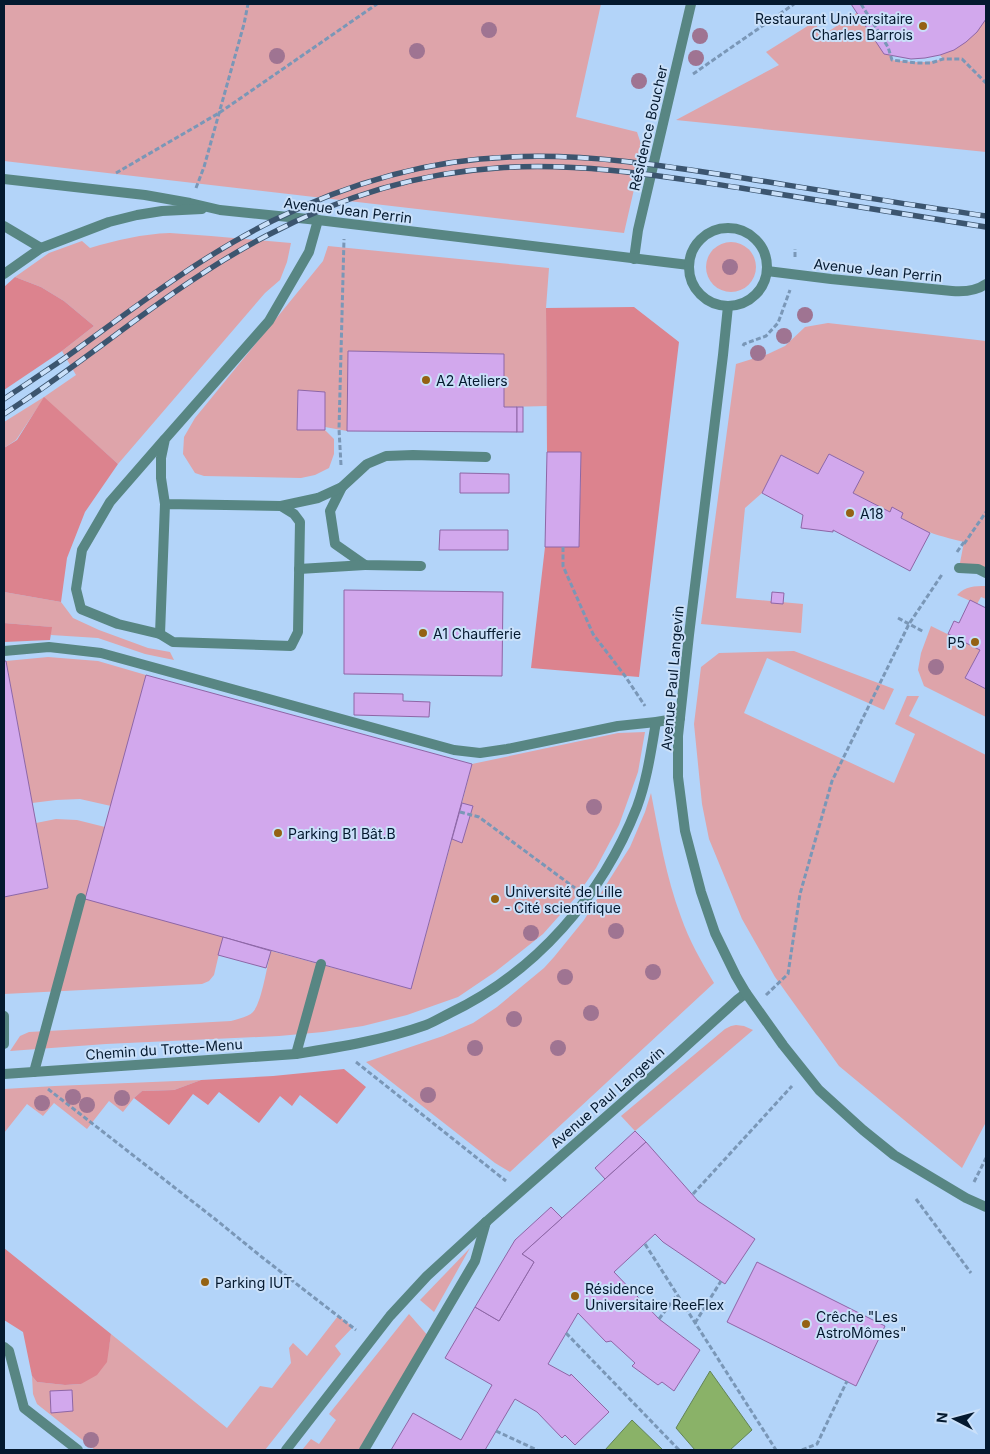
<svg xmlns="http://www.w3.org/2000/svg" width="990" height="1454" font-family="Inter,sans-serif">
	<rect width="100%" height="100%" fill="#b3d4f9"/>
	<g fill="#dea4aa">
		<polygon points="4,4 601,4 576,117 637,132 643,150 624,233 4,161"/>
		<path d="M853 4H861L888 47 892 60C910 62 925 64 943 59L940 55C959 48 974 36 986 19V152L676 120 779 65 766 52 814 22 823 35 858 12Z"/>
		<path d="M170 233 211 236 291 243 287 262 280 280 265 293 118 464 44 398 16 440 4 448V422L44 397 76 375 62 351 94 326 64 301 41 287 15 277 49 253 82 241 90 248C117 240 142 234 170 233Z"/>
		<circle cx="731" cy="267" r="25"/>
		<polygon points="328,246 549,268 546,308 547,406 504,407 504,354 349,351 347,431 325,427 325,392 298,391 297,429 325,430 334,439 334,454 329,468 315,475 301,478 204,476 195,473 183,454 184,437 195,418 323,261"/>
		<path d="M828 323 986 341V573L959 568 964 542C937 535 911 530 892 508L890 512 853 493 864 472 829 454 818 474 781 455 762 493 745 508 736 598 803 604 801 633 701 624 736 364 768 354 785 346 805 327Z"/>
		<path d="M986 586V599L981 597 977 604 957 595C966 586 974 586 986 586Z"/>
		<polygon points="4,592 61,602 73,618 99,630 148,648 170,652 174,660 145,654 98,638 51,635 51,627 4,623"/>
		<polygon points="931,626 980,650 965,678 986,689 986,717 924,686 918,670 921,653"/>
		<polygon points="794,651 894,689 884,710 767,658 744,713 894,783 915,734 895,724 907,696 919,696 909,716 986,755 986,1122 962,1168 839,1066 775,977 742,919 709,839 702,804 694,724 701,667 719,653"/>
		<polygon points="48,657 98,661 146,675 111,806 80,799 56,800 32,803 6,661"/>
		<path d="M645 732 638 772 619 825 596 868 576 897 543 934 495 972 458 997 407 1015 363 1026 323 1032 279 1036 106 1044 10 1051 20 1036 29 1032 231 1021C238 1019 248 1017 253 1012 262 1002 267 965 271 951L411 989 452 839 462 842 473 806 462 803 472 764 618 733Z"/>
		<path d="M651 793C659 834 666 877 681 917 689 940 701 961 714 983L510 1172 495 1163 366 1062 443 1036 473 1023 497 1007 544 968 554 957 584 920 630 847 645 812Z"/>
		<polygon points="56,819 77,820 105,827 223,937 214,975 209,981 202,984 4,994 4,897 48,888 36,823"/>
		<polygon points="736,1025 744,1026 753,1030 635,1131 621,1116 725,1029 731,1026"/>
		<polygon points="201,1080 174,1090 142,1091 134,1098 123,1112 109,1101 87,1129 54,1103 43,1116 27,1104 4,1133 4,1089 55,1086"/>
		<polygon points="470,1248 434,1312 420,1300"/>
		<polygon points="409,1314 429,1337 364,1450 302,1450 311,1439 319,1444 336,1420 329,1414"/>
		<polygon points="338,1316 353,1327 335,1346 341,1354 265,1450 95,1450 37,1404 33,1394 32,1376 37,1382 65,1385 81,1384 109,1346 111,1334 227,1428 260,1386 272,1388 291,1363 289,1348 293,1343 307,1356"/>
	</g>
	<g fill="#dc838e">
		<polygon points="15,277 41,287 64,301 94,326 62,351 4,390 4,287"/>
		<polygon points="634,307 679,342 639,677 531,668 545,547 579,547 581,453 547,452 546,308"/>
		<polygon points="44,397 118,464 85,512 67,558 61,602 4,592 4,448 17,440"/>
		<polygon points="4,623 52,627 50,640 4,642"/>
		<polygon points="344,1069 366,1087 337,1124 300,1095 292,1106 280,1096 259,1123 219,1092 208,1105 193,1094 169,1125 134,1098 142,1091 174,1090 201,1080 273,1076"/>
		<polygon points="4,1248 111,1334 107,1362 97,1375 81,1384 65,1385 37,1382 32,1376 23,1332 4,1320"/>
	</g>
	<g fill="#8ab268" stroke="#628457">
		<polygon points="710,1371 752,1430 730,1450 695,1450 676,1428"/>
		<polygon points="632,1420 663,1450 605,1450"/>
	</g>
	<g fill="#d2a8ed" stroke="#8e66a6">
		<polygon points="851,4 986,4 986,19 977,32 966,42 954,50 940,55 925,58 911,59 884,54"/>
		<polygon points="348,351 504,354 504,407 517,407 517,432 347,431"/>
		<polygon points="298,390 325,392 325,430 297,430"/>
		<rect x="517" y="407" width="6" height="25"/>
		<polygon points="547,452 581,452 579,547 545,547"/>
		<polygon points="829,454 864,472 853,493 890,512 892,507 903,513 901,518 930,533 910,571 833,530 833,532 801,528 803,515 762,493 781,455 818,474"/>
		<polygon points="460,473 509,474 509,493 460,493"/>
		<polygon points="440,530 508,530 508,550 439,550"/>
		<polygon points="344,590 503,592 502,676 344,674"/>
		<polygon points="772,592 784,593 783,604 771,603"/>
		<polygon points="970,600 986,608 986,689 965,678 980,650 948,634 954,621 959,623"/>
		<polygon points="4,661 6,661 48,888 4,897"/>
		<polygon points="146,675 472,764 411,989 85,899"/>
		<polygon points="354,693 403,694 403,701 430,702 429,717 354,715"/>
		<polygon points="462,803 473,806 462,843 452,839"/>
		<polygon points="223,937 271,951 266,968 218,955"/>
		<polygon points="635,1131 646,1142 605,1179 595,1168"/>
		<polygon points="646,1142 698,1201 755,1239 725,1284 663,1242 655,1234 614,1272 659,1319 700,1350 674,1391 662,1382 658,1385 632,1366 635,1363 611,1341 606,1342 578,1313 548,1364 570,1376 571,1374 609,1412 575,1445 565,1435 562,1438 537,1412 515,1399 485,1450 391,1450 413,1413 461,1440 492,1385 445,1358 475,1307 499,1321 534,1262 522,1254"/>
		<polygon points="551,1207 562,1218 522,1254 534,1262 499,1321 475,1307 515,1240"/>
		<polygon points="757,1262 885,1326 856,1386 727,1322"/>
		<polygon points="72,1390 73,1411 51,1413 50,1391"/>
	</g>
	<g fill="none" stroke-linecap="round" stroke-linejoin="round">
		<g stroke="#7a97b7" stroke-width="3" stroke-dasharray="5 2.5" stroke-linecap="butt">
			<polyline points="861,4 888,47 892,60 917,63 931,63 943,59 962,59 986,83"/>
			<polyline points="693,74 794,4"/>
			<polyline points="116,173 219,113 377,4"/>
			<polyline points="196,188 204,167 244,24 248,4"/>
			<polyline points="795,257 795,249"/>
			<polyline points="743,346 744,344 766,336 778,323 790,290"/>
			<polyline points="341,465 339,429 344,239"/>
			<polyline points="964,544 986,512"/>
			<polyline points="563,547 563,566 593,634 625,676 645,706"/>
			<polyline points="957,552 964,542"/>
			<polyline points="898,618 924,632"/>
			<polyline points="460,812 479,817 575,888"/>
			<polyline points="766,995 788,974 800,894 832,781 909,624 943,573"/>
			<polyline points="356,1062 506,1181"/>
			<polyline points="48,1089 215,1219 263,1258 356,1330"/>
			<polyline points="974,1182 986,1158"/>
			<polyline points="693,1194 792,1086"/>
			<polyline points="916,1199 971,1273"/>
			<polyline points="645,1244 776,1450"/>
			<polyline points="659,1319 677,1295"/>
			<polyline points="695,1323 721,1281"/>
			<polyline points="566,1333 679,1450"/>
			<polyline points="496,1431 537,1450"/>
			<polyline points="802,1450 817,1444 847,1381"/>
		</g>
		<g stroke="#588683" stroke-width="10">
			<polyline points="634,259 638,230 691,4"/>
			<polyline points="342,487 330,511 335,544 365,565 421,566"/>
			<polyline points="165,504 281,506 294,514 300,522 298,632 291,646 173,642 160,634 165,504 161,478 161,458 165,439 269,321 309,252 318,220"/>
			<polyline points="281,506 318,498 342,487 367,464 386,456 413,455 486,457"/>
			<polyline points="959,568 978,569 986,573"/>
			<polyline points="299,569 365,565"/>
			<polyline points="160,634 118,624 81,609 76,589 82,550 110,502 164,440"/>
			<polyline points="4,651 49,647 101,653 454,750 480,753 507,749 618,726 656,722 680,718"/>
			<polyline points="4,1347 9,1351 24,1408 78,1450"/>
			<polyline points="364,1450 475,1261 486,1222"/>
		</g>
		<g stroke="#588683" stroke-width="10">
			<polyline points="296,1054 321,964"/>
			<polyline points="34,1072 81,898"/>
			<path d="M4 1074 296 1054C340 1047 384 1040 426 1025 434 1022 442 1017 450 1013 536 972 602 896 637 807 647 780 651 751 656 722"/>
			<polyline points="286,1450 390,1316 427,1276 486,1222"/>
		</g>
		<g stroke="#588683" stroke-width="10">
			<polyline points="4,1016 4,1044"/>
			<polyline points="486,1222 673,1058 737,1000 746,993"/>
		</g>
		<g stroke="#588683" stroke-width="10">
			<polyline points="4,179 145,195 190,203 220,210 318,220 689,265"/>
			<polyline points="4,226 41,248"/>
			<circle cx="728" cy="267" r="39"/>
			<path d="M767 271 831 279 952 291C964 292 976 291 986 284"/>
			<polyline points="4,274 41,248 109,222 137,215 162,211 202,209"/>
			<polyline points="728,306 723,355 689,635 678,736 678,777 685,831 701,892 715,933 736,976 746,993 783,1045 819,1090 863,1130 894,1155 966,1198 986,1207"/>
		</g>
		<g stroke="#3c556f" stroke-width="5.5">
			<g id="rail">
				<path d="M4 399C26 384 48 370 69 355 135 307 200 257 272 221 346 184 427 160 510 157 594 153 679 168 762 181 837 193 911 205 986 216"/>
				<path d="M4 414C93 357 172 285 266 236 338 198 417 173 498 168 579 162 661 176 741 188 822 201 904 214 986 227"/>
			</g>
		</g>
		<use href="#rail" stroke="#cae0f9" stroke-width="4" stroke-dasharray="11" stroke-linecap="butt"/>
	</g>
	<g fill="#9f7492">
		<circle cx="489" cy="30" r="8"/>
		<circle cx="700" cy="36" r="8"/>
		<circle cx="417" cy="51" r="8"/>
		<circle cx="277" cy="56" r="8"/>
		<circle cx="696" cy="58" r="8"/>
		<circle cx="639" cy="81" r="8"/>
		<circle cx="730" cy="267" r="8"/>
		<circle cx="805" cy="315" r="8"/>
		<circle cx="784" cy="336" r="8"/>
		<circle cx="758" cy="353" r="8"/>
		<circle cx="936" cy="667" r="8"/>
		<circle cx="594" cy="807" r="8"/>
		<circle cx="616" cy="931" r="8"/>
		<circle cx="531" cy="933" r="8"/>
		<circle cx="653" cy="972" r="8"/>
		<circle cx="565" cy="977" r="8"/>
		<circle cx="591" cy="1013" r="8"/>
		<circle cx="514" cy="1019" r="8"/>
		<circle cx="475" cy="1048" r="8"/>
		<circle cx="558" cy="1048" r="8"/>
		<circle cx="428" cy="1095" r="8"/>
		<circle cx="73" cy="1097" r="8"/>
		<circle cx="122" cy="1098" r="8"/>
		<circle cx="42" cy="1103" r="8"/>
		<circle cx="87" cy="1105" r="8"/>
		<circle cx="91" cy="1440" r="8"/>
	</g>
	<g fill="#946213" stroke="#cae0f9" stroke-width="2">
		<circle cx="923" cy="26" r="5"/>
		<circle cx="426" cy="380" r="5"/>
		<circle cx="850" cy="513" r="5"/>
		<circle cx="423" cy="633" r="5"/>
		<circle cx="975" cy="642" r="5"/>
		<circle cx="278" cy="833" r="5"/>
		<circle cx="495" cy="899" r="5"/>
		<circle cx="205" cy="1282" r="5"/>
		<circle cx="575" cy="1296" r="5"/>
		<circle cx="806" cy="1324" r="5"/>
	</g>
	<g text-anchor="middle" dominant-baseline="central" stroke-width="4" stroke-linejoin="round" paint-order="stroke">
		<g font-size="14" fill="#04192f" stroke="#cae0f9" text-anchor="start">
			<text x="913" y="18" text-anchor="end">Restaurant Universitaire<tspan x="913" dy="16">Charles Barrois</tspan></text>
			<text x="436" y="380">A2 Ateliers</text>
			<text x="860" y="513">A18</text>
			<text x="433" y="633">A1 Chaufferie</text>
			<text x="965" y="642" text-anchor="end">P5</text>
			<text x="288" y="833">Parking B1 Bât.B</text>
			<text x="505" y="891">Université de Lille<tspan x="505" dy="16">‐ Cité scientifique</tspan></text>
			<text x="215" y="1282">Parking IUT</text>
			<text x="585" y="1288">Résidence<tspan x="585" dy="16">Universitaire ReeFlex</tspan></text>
			<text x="816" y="1316">Crêche "Les<tspan x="816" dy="16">AstroMômes"</tspan></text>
		</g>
		<g font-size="14" fill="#04192f" stroke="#cae0f9">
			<text transform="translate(648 128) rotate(-77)">Résidence Boucher</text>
			<text transform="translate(348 210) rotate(7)">Avenue Jean Perrin</text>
			<text transform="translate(878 270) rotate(6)">Avenue Jean Perrin</text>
			<text transform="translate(672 678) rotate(-85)">Avenue Paul Langevin</text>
			<text transform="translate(164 1049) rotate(-4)">Chemin du Trotte-Menu</text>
			<text transform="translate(607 1097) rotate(-41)">Avenue Paul Langevin</text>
		</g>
	</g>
	<rect width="990" height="1454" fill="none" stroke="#04192f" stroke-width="10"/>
	<g transform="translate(955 1419) rotate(276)" stroke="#cae0f9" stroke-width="4" paint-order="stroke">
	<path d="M0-4L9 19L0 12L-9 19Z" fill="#04192f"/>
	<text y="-8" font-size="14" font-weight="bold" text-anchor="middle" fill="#04192f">N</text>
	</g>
</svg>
